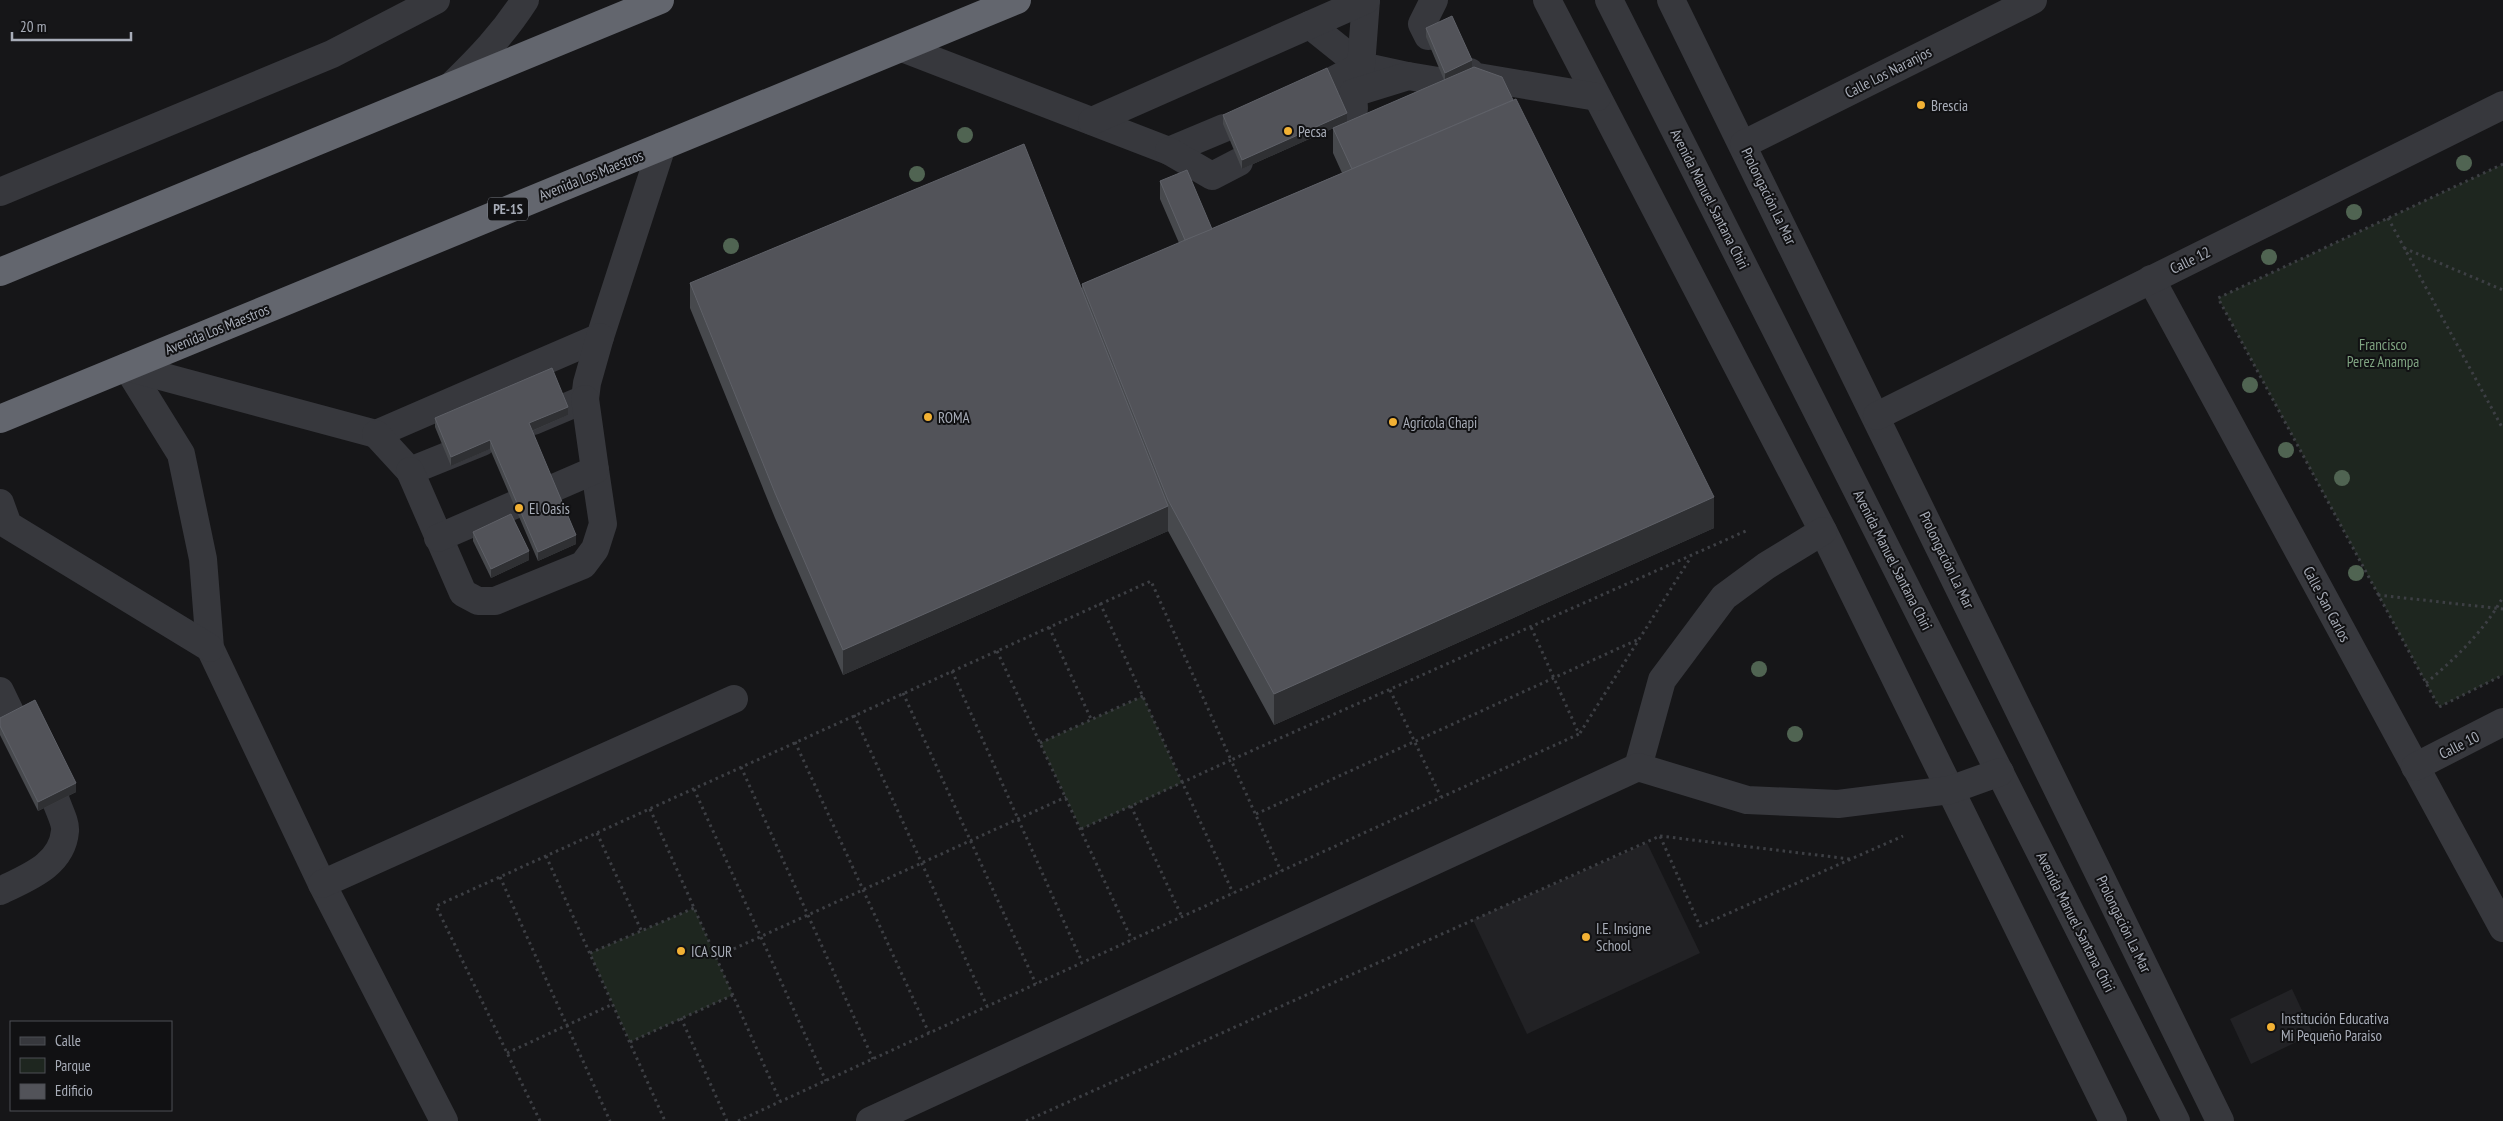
<svg xmlns="http://www.w3.org/2000/svg" width="2503" height="1121" font-family="'PT Sans Narrow',sans-serif">
	<rect width="100%" height="100%" fill="#161618"/>
	<g fill="#222225">
		<polygon points="1647,843 1700,953 1527,1034 1473,920"/>
		<polygon points="2292,989 2313,1034 2251,1064 2230,1019"/>
	</g>
	<g fill="#1e261f">
		<polygon points="2503,164 2503,675 2439,707 2218,298"/>
		<polygon points="1143,696 1182,783 1081,829 1040,743"/>
		<polygon points="694,908 733,995 630,1042 590,953"/>
	</g>
	<g fill="none" stroke-linecap="round" stroke-linejoin="round">
		<g stroke="#3d3f44" stroke-width="3" stroke-dasharray="2.5 4" stroke-linecap="butt">
			<polyline points="2503,164 2218,298 2439,707 2503,675"/>
			<polyline points="2388,218 2503,429"/>
			<polyline points="2404,248 2503,290"/>
			<polyline points="2378,595 2503,609"/>
			<polyline points="1100,603 1233,893"/>
			<polyline points="1049,627 1091,719"/>
			<polyline points="997,651 1132,940"/>
			<polyline points="952,671 1082,962"/>
			<path d="M2426 683C2456 658 2484 631 2503 597"/>
			<polyline points="1390,690 1441,797"/>
			<polyline points="903,693 1036,984"/>
			<polyline points="854,715 987,1006"/>
			<polyline points="1580,733 1691,557"/>
			<polyline points="795,742 929,1033"/>
			<polyline points="1040,743 1143,696"/>
			<polyline points="741,767 873,1059"/>
			<polyline points="694,789 826,1081"/>
			<polyline points="1131,806 1182,917"/>
			<polyline points="650,809 780,1101"/>
			<polyline points="1256,814 1639,639"/>
			<polyline points="1081,829 1231,760 1281,871"/>
			<polyline points="597,833 641,930"/>
			<polyline points="1660,836 1850,859"/>
			<polyline points="546,856 665,1121"/>
			<polyline points="500,877 610,1121"/>
			<polyline points="590,953 694,908"/>
			<polyline points="716,957 1066,797"/>
			<polyline points="681,1018 727,1121"/>
			<polyline points="630,1042 733,995"/>
			<polyline points="507,1053 613,1004"/>
			<polyline points="540,1121 436,906 1151,581 1231,760 1748,530"/>
			<polyline points="738,1121 1579,734 1531,627"/>
			<polyline points="1026,1121 1660,836 1700,926 1903,836"/>
		</g>
		<g stroke="#37383d" stroke-width="28">
			<polyline points="1547,0 1823,531 2113,1121"/>
			<polyline points="1609,0 2176,1121"/>
			<polyline points="1671,0 2220,1121"/>
			<polyline points="1310,25 1361,66 1407,76"/>
			<polyline points="1428,36 1422,24 1434,0"/>
			<polyline points="902,48 1169,151 1224,128"/>
			<polyline points="1470,72 1472,76 1597,97"/>
			<polyline points="1330,82 1361,66 1366,0"/>
			<path d="M451 86C479 59 504 33 525 0"/>
			<polyline points="1343,113 1354,109 1353,93 1408,76 1450,83"/>
			<polyline points="1092,121 1366,0"/>
			<polyline points="1744,144 2033,0"/>
			<polyline points="1169,151 1212,176 1239,162"/>
			<polyline points="0,192 332,54 436,0"/>
			<polyline points="2151,279 2503,928"/>
			<polyline points="127,367 181,454 203,559 210,648 322,884 444,1121"/>
			<polyline points="127,367 376,434 600,337 662,146"/>
			<polyline points="1877,416 2503,105"/>
			<polyline points="533,421 585,399 587,383 600,337"/>
			<polyline points="376,434 410,471 482,442"/>
			<polyline points="410,471 463,593 478,601 495,601 583,565 595,549 603,524 595,470"/>
			<polyline points="0,503 8,525 210,648"/>
			<polyline points="438,538 595,470 585,399"/>
			<polyline points="0,691 14,720"/>
			<polyline points="1638,767 1662,680 1724,597 1766,566 1823,531"/>
			<polyline points="2415,767 2503,722"/>
			<polyline points="322,884 734,699"/>
			<path d="M0 891C26 878 62 866 65 831 66 823 59 810 56 801"/>
			<polyline points="870,1121 1638,767 1747,800 1838,804 1950,790 2000,772"/>
		</g>
		<g stroke="#63666e" stroke-width="28">
			<polyline points="0,272 660,0"/>
			<polyline points="0,419 1017,0"/>
		</g>
	</g>
	<g fill="#506452">
		<circle cx="965" cy="135" r="8"/>
		<circle cx="2464" cy="163" r="8"/>
		<circle cx="917" cy="174" r="8"/>
		<circle cx="2354" cy="212" r="8"/>
		<circle cx="731" cy="246" r="8"/>
		<circle cx="2269" cy="257" r="8"/>
		<circle cx="2250" cy="385" r="8"/>
		<circle cx="2286" cy="450" r="8"/>
		<circle cx="2342" cy="478" r="8"/>
		<circle cx="2356" cy="573" r="8"/>
		<circle cx="1759" cy="669" r="8"/>
		<circle cx="1795" cy="734" r="8"/>
	</g>
	<g fill="#47494d">
		<polygon points="1426,28 1472,67 1714,528 1274,725 1168,531 843,675 775,518 690,308 690,283 1082,290 1082,284 1179,243 1160,199 1160,181 1212,229 1342,173 1333,153 1333,128 1444,80 1426,37"/>
		<polygon points="1223,115 1347,122 1242,169 1223,124"/>
		<polygon points="568,415 532,431 576,544 538,561 490,449 451,466 435,427 435,418"/>
		<polygon points="473,532 529,560 491,578 473,541"/>
		<polygon points="0,718 76,792 38,811 0,735"/>
	</g>
	<g fill="#2f3033">
		<polygon points="1472,60 1472,69 1445,82 1445,73"/>
		<polygon points="1347,113 1347,122 1242,169 1242,160"/>
		<polygon points="568,407 568,415 529,432 529,423"/>
		<polygon points="490,440 490,449 451,466 451,457"/>
		<polygon points="1714,497 1714,528 1274,725 1274,694"/>
		<polygon points="1168,506 1168,531 843,675 843,650"/>
		<polygon points="576,535 576,544 538,561 538,552"/>
		<polygon points="529,551 529,560 491,578 491,569"/>
		<polygon points="76,783 76,792 38,811 38,802"/>
	</g>
	<g fill="#525359" stroke="#5f6168">
		<polygon points="1452,16 1472,60 1445,73 1426,28"/>
		<polygon points="1474,67 1502,77 1513,100 1352,169 1333,128"/>
		<polygon points="1327,68 1347,113 1242,160 1223,115"/>
		<polygon points="1516,99 1714,497 1274,694 1168,500 1082,284"/>
		<polygon points="1024,144 1168,506 843,650 775,493 690,283"/>
		<polygon points="1187,170 1212,229 1185,240 1160,181"/>
		<polygon points="552,368 568,407 529,423 576,535 538,552 490,440 451,457 435,418"/>
		<polygon points="511,514 529,551 491,569 473,532"/>
		<polygon points="35,700 76,783 38,802 0,726 0,718"/>
	</g>
	<g fill="#f2b134" stroke="#111113" stroke-width="2">
		<circle cx="1921" cy="105" r="5"/>
		<circle cx="1288" cy="131" r="5"/>
		<circle cx="928" cy="417" r="5"/>
		<circle cx="1393" cy="422" r="5"/>
		<circle cx="519" cy="508" r="5"/>
		<circle cx="1586" cy="937" r="5"/>
		<circle cx="681" cy="951" r="5"/>
		<circle cx="2271" cy="1027" r="5"/>
	</g>
	<g text-anchor="middle" dominant-baseline="central" stroke-width="4" stroke-linejoin="round" paint-order="stroke">
		<rect fill="#111113" stroke="#7b7e86" stroke-width="1" x="488" y="197.5" width="40" height="23" rx="4"/>
		<g font-size="14" font-weight="bold" fill="#a8adb8">
			<text x="508" y="209">PE-1S</text>
		</g>
		<g font-size="15" fill="#a8adb8" stroke="#111113">
			<text transform="translate(1888 72) rotate(-27)">Calle Los Naranjos</text>
			<text transform="translate(591 175) rotate(-22)">Avenida Los Maestros</text>
			<text transform="translate(1769 196) rotate(64)">Prolongación La Mar</text>
			<text transform="translate(1710 199) rotate(63)">Avenida Manuel Santana Chiri</text>
			<text transform="translate(2190 260) rotate(-26)">Calle 12</text>
			<text transform="translate(217 329) rotate(-22)">Avenida Los Maestros</text>
			<text transform="translate(1893 560) rotate(63)">Avenida Manuel Santana Chiri</text>
			<text transform="translate(1947 560) rotate(64)">Prolongación La Mar</text>
			<text transform="translate(2327 604) rotate(62)">Calle San Carlos</text>
			<text transform="translate(2459 745) rotate(-27)">Calle 10</text>
			<text transform="translate(2076 922) rotate(63)">Avenida Manuel Santana Chiri</text>
			<text transform="translate(2124 924) rotate(64)">Prolongación La Mar</text>
		</g>
		<g font-size="15" fill="#a8adb8" stroke="#111113" text-anchor="start">
			<text x="1931" y="105">Brescia</text>
			<text x="1298" y="131">Pecsa</text>
			<text x="938" y="417">ROMA</text>
			<text x="1403" y="422">Agrícola Chapi</text>
			<text x="529" y="508">El Oasis</text>
			<text x="1596" y="928">I.E. Insigne<tspan x="1596" dy="17">School</tspan></text>
			<text x="691" y="951">ICA SUR</text>
			<text x="2281" y="1018">Institución Educativa<tspan x="2281" dy="17">Mi Pequeño Paraiso</tspan></text>
		</g>
		<g font-size="15" fill="#7fa381" stroke="#111113">
			<text x="2383" y="344">Francisco<tspan x="2383" dy="17">Perez Anampa</tspan></text>
		</g>
	</g>
	<rect x="10" y="1021" width="162" height="90" fill="#111113" stroke="#4d4f55"/>
	<rect x="20" y="1037" width="25" height="8" fill="#37383d" stroke="#4d4f55"/>
	<text x="55" y="1046" font-size="15" fill="#a8adb8">Calle</text>
	<rect x="20" y="1058" width="25" height="15" fill="#1e261f" stroke="#4d4f55"/>
	<text x="55" y="1071" font-size="15" fill="#a8adb8">Parque</text>
	<rect x="20" y="1084" width="25" height="15" fill="#525359" stroke="#4d4f55"/>
	<text x="55" y="1096" font-size="15" fill="#a8adb8">Edificio</text>
	<path d="M12 32v8h119v-8" fill="none" stroke="#a8adb8" stroke-width="2.5"/>
	<text x="20" y="32" font-size="15" fill="#a8adb8" stroke="#111113" stroke-width="4" paint-order="stroke">20 m</text>
</svg>
